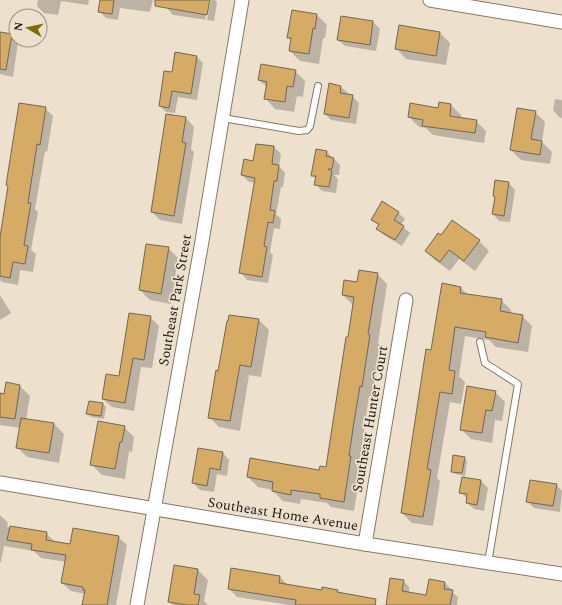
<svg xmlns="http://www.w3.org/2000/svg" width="562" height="605" font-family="Spectral,serif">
	<rect width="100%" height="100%" fill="#ede0cd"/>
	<g fill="#0003">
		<polygon points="38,0 89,0 88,5 61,1 58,15 44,13 37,6"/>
		<polygon points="101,0 153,0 150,12 120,8 118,20 106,18 99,11"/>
		<polygon points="168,0 209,0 205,20 207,20 211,0 215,0 217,2 214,21 173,15 167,8"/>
		<polygon points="317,15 327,25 325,38 323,38 319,64 300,61 290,51 292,41 288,37"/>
		<polygon points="373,22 380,29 376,51 345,46 338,40"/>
		<polygon points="0,33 12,35 18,42 13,77 0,74"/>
		<polygon points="440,33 450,43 446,65 406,59 396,48"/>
		<polygon points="197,57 203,63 197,100 178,97 175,113 166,112 160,106 173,74"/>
		<polygon points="295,71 305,81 303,97 297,96 294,112 275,109 265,98 267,87 259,80"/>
		<polygon points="329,85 341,87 348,93 347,95 352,96 359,103 356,124 331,120 325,114"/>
		<polygon points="555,99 562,100 562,118 559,117 553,110"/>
		<polygon points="439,103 451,105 461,115 461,118 476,121 486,131 484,143 433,135 426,128 419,127 409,117 439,109"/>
		<polygon points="45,108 53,116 47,152 45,151 35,209 38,212 31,250 36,254 33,272 20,270 18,285 2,282 0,280 0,240 9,187 7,185"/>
		<polygon points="535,112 545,122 542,142 552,152 550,164 521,160 511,150"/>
		<polygon points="166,115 186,118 194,127 191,149 194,152 182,224 160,220 152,212"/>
		<polygon points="257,145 274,147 281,154 279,166 285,173 283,187 281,187 276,214 281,219 280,229 274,228 270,252 273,255 268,283 247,280 241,273 256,183 249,182 242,175 254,162"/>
		<polygon points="327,152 340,165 339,175 334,175 338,179 336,193 322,191 315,184 316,179 312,175"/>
		<polygon points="509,183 515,190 510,222 499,221 493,214 496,198 494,196"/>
		<polygon points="398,213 405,219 401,225 410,233 402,246 384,235 377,229 379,226 372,219"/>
		<polygon points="441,237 479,241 489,251 475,271 459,259 450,271 436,261 426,251"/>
		<polygon points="168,248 178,258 171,304 150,300 140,290"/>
		<polygon points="377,274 387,284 378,343 380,346 372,396 369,396 364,432 359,465 361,467 354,511 331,507 327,503 301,499 300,504 283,501 273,491 273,490 258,487 248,477 320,471 327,468 349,339 353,305 343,295 357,283"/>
		<polygon points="461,288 468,295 501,300 511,310 511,314 522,316 532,326 528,352 496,347 489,340 465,336 459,376 465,382 461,404 450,402 437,478 440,481 433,526 412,523 402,513 432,351"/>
		<polygon points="0,295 11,313 0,320"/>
		<polygon points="150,317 159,326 152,368 141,367 134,411 112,407 103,399 120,377"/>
		<polygon points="259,320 269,330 261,377 249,375 240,431 219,427 209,417 219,372"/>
		<polygon points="7,384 20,386 30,396 26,420 54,424 64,434 59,463 27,457 17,447 20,428 0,425 0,394 5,395"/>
		<polygon points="495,392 505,402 502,421 495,420 492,443 471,439 461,429"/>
		<polygon points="90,402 103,404 106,407 104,419 91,417 88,414"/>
		<polygon points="124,427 134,437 132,452 129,451 125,479 102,475 92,465"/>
		<polygon points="223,453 229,460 227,476 217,474 214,492 200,490 193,483"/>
		<polygon points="464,458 467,461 465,476 455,474 452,471"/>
		<polygon points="463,478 481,481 488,488 484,511 474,509 467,503 468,499 460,492"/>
		<polygon points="556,485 562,491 560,512 534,508 527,501"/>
		<polygon points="0,515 8,523 7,527 46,533 55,542 71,545 118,537 127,545 116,605 83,605 85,594 71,591 62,583 66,562 41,558 34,551 4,546 1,562 0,562"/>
		<polygon points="198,570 208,580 204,601 208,605 173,605 169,602"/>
		<polygon points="280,577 288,585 323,591 337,591 340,594 371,599 377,605 289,605 237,597 229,589"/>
		<polygon points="403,581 409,587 409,593 427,596 445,583 451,589 451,591 458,597 457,605 387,605"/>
	</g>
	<g fill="#d5ab66" stroke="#726756">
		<polygon points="100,0 114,0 112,14 98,12"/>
		<polygon points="155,0 210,0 207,15 155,6"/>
		<polygon points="292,10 317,14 315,29 313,28 309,54 289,51 291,38 287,38"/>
		<polygon points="341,16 373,21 370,45 337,40"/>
		<polygon points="399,25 440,32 436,56 395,49"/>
		<polygon points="0,32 12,34 6,70 0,69"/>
		<polygon points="175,52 197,56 191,94 172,91 169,108 159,106 164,71 172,72"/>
		<polygon points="261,64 296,70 293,87 287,86 285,102 264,99 267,82 258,80"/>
		<polygon points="329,83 341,86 340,93 353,95 349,118 324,114"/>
		<polygon points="439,102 451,104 450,116 477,120 475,133 422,126 423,120 408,117 410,103 438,108"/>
		<polygon points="19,103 46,107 40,145 37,144 28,203 31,203 24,245 28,246 25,264 13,262 10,278 0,276 0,237 8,186 6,185"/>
		<polygon points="517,108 536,111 531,139 542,141 540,155 510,150"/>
		<polygon points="166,114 186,117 182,142 186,143 174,216 151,212"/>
		<polygon points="256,144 274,146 272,164 279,165 277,181 274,181 270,210 275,211 273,223 268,222 264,246 267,247 262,277 239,273 255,178 241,175 244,159 253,161"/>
		<polygon points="316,149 327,151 326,156 334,158 332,169 328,169 332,171 329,187 314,185 316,176 311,176"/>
		<polygon points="495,180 509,182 504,216 492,214 495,197 493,196"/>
		<polygon points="382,201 399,212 394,220 404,226 395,240 376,229 379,224 371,220"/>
		<polygon points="452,220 480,240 464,261 449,250 440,262 425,251 438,233 441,235"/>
		<polygon points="146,244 169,247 161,294 139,290"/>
		<polygon points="359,270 378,273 368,334 370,335 362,387 360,386 354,422 349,456 351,456 344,502 320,498 320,494 291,490 291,495 272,491 273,482 247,477 250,458 319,470 320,466 326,467 346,337 348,337 354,297 342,295 344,280 357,282"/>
		<polygon points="442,283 461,287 460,293 502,299 500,311 523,315 518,343 485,337 486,332 455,327 449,370 455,371 452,394 440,392 427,469 431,470 423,517 401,513 426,349 431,350"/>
		<polygon points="129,313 151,316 144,360 133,358 125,403 102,399 106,374 119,376"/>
		<polygon points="229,315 259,319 251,367 240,365 230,421 208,418 216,370 218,371 227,321 228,321"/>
		<polygon points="6,382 20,385 15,419 0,417 0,393 4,394"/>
		<polygon points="467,386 496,391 492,411 486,410 482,433 460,430"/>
		<polygon points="89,401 103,403 101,416 86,414"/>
		<polygon points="21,418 54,423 49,453 16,448"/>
		<polygon points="98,421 125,426 122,442 120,442 115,469 90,465"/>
		<polygon points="198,448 223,452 220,470 210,468 207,486 192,483"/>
		<polygon points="453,455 465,457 462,473 451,472"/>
		<polygon points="462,477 481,480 477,505 466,503 467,494 459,493"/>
		<polygon points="530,480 557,484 553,506 526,502"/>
		<polygon points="10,526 47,532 46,540 70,544 73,528 119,536 107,605 82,605 85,590 83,590 83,587 61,583 66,555 31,550 32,544 7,540"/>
		<polygon points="174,565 198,569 194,594 200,595 198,605 187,605 168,602"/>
		<polygon points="231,568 280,576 279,583 322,590 322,587 338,590 337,592 376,599 375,605 295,605 296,600 228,589"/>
		<polygon points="390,578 404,580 402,591 426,595 429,579 445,582 444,589 453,590 450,605 386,605"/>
	</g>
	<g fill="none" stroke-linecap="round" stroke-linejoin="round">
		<g stroke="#847968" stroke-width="8">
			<g id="lane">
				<polyline points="223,118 299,131 307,130 310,126 318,86"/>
				<polyline points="480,342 485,363 518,384 488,563"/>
			</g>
		</g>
		<g stroke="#847968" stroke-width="15">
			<g id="street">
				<polyline points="430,0 562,22"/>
				<polyline points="0,483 365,544 562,574"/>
				<polyline points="365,544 406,300"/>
				<polyline points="137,605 201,247 242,0"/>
			</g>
		</g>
		<use href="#lane" stroke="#fff" stroke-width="6"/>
		<use href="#street" stroke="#fff" stroke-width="13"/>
	</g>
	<g text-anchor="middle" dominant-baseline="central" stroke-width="3.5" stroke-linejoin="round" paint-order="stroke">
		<g font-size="14" fill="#1c1811" stroke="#ede0cd">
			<text transform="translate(175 300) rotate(-80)">Southeast Park Street</text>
			<text transform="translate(370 419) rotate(-80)">Southeast Hunter Court</text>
			<text transform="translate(283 514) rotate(9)">Southeast Home Avenue</text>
		</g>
	</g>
	<g transform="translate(28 28) rotate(279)"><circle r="19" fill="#ede0cd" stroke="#999082"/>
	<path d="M0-3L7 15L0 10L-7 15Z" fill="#7b6e0b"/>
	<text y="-6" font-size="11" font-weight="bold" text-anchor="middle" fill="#1c1811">N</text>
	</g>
</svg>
